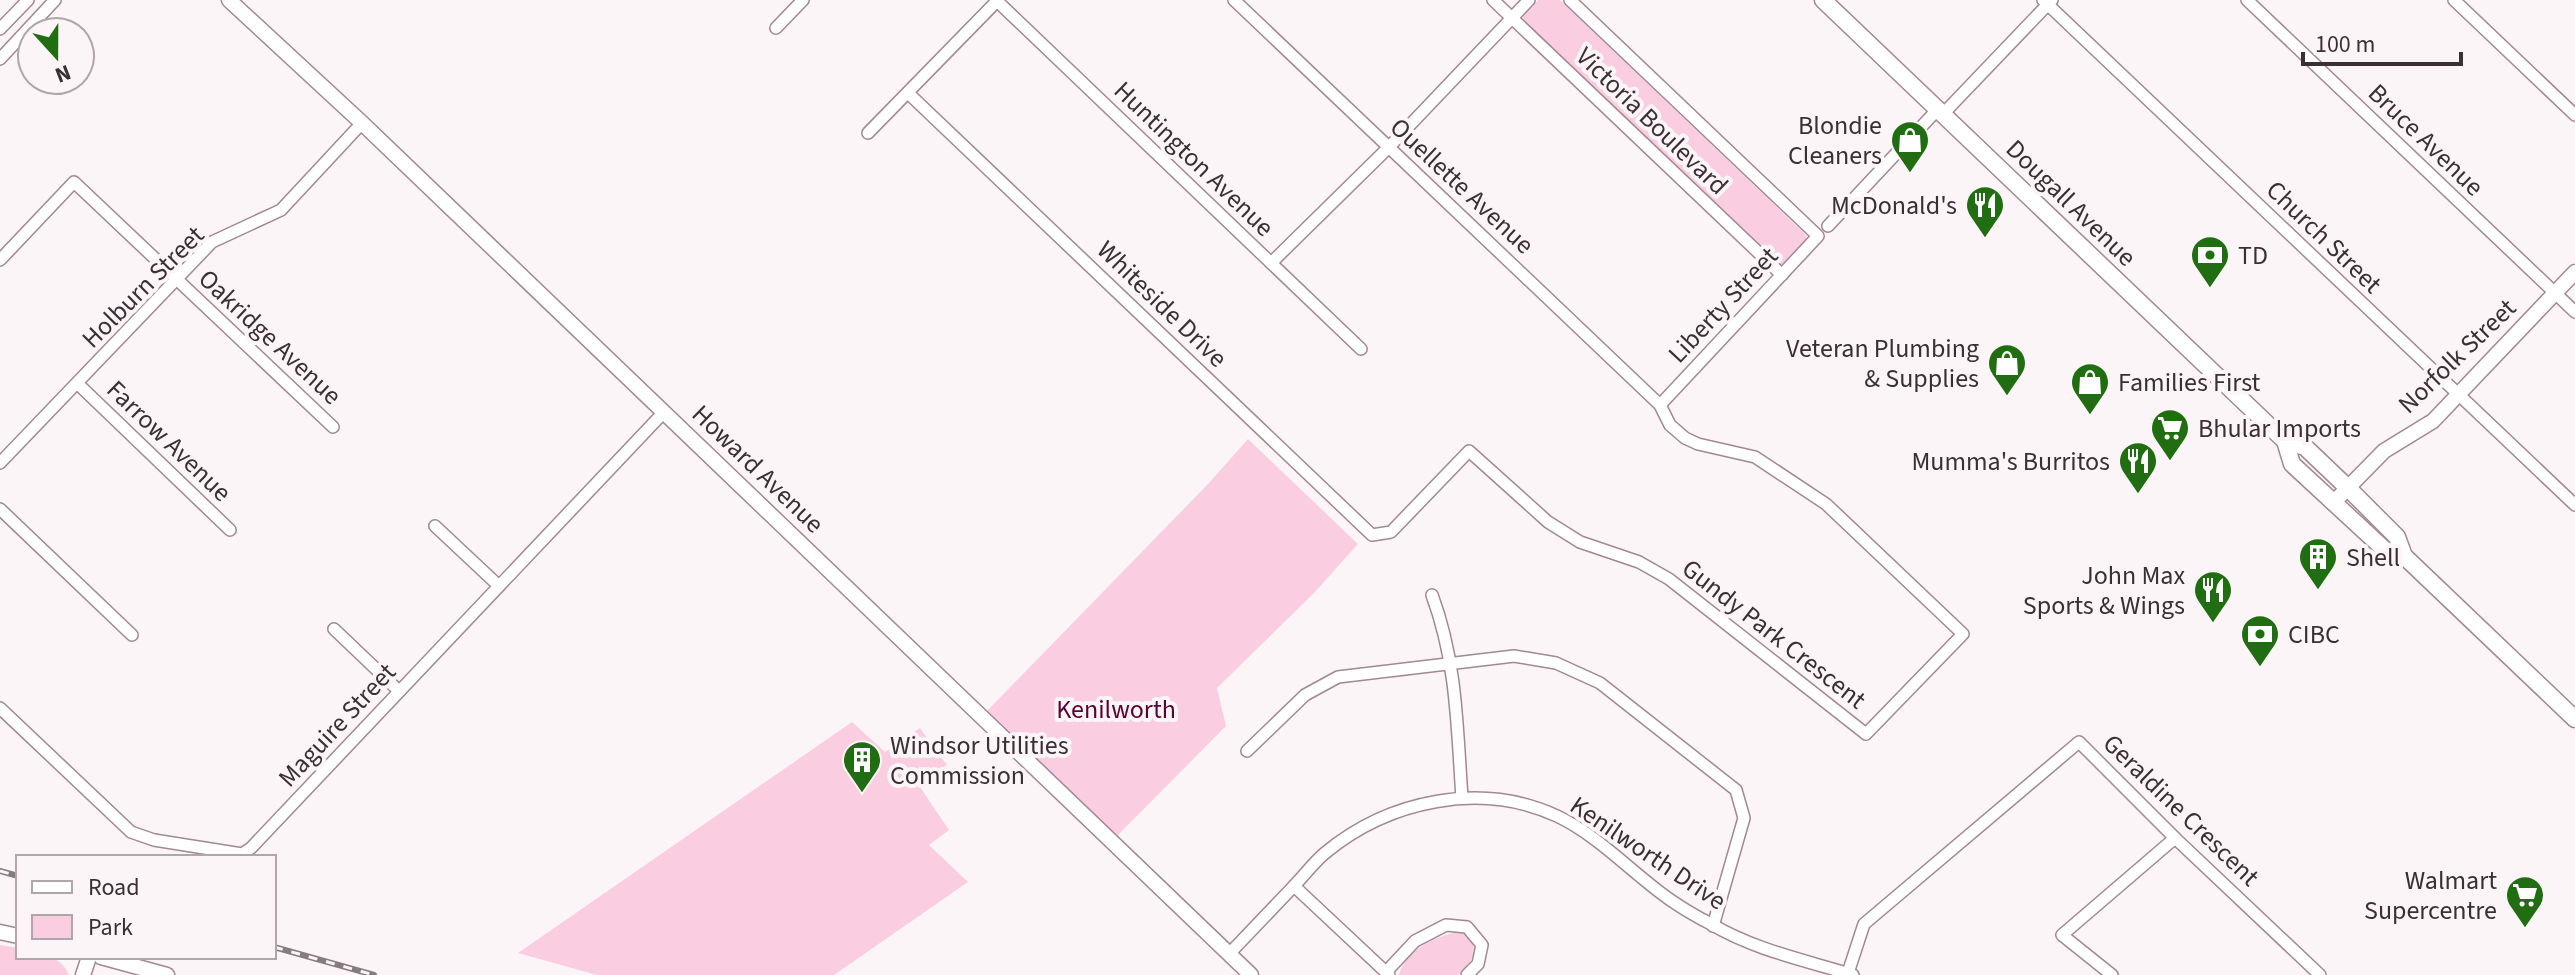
<svg xmlns="http://www.w3.org/2000/svg" width="2575" height="975" font-family="'Source Sans 3',sans-serif">
	<rect width="100%" height="100%" fill="#fbf5f8"/>
	<g fill="#fbcde1">
		<path d="M1538 0H1560L1804 233 1807 236C1805 247 1789 263 1778 266L1522 20 1523 16Z"/>
		<polygon points="1248,439 1358,544 1314,593 1217,688 1226,726 1115,838 985,713 1208,484"/>
		<polygon points="852,722 885,752 920,728 947,765 918,784 949,830 929,845 968,882 834,975 597,975 518,953"/>
		<path d="M1454 933H1463L1471 938C1478 955 1470 963 1458 975H1399C1405 951 1432 938 1454 933Z"/>
		<path d="M0 945 18 948V957C41 957 58 951 69 975H0Z"/>
	</g>
	<g fill="none" stroke-linecap="round" stroke-linejoin="round">
		<g stroke="#a28893" stroke-width="14">
			<g id="minor">
				<polyline points="996,0 1361,349"/>
				<polyline points="1493,0 1782,275"/>
				<polyline points="1570,0 1818,236 1660,405"/>
				<polyline points="2043,0 2575,505"/>
				<polyline points="2247,0 2575,312"/>
				<polyline points="2454,0 2575,115"/>
				<polyline points="776,28 803,0"/>
				<polyline points="0,29 28,0"/>
				<polyline points="0,59 55,0"/>
				<polyline points="908,93 1372,535 1391,532 1469,451 1548,522 1580,542 1639,562 1669,579 1866,734 1963,634 1826,504 1755,457 1698,444 1685,438 1670,425 1660,405 1234,0"/>
				<polyline points="1943,114 2052,0"/>
				<polyline points="868,133 997,1"/>
				<polyline points="1828,226 1938,109"/>
				<polyline points="0,260 74,182 333,427"/>
				<polyline points="1271,263 1389,147 1529,0"/>
				<polyline points="78,384 230,530"/>
				<polyline points="0,463 212,242 281,210 362,123"/>
				<polyline points="0,509 132,635"/>
				<polyline points="435,526 499,586"/>
				<path d="M1432 595C1457 662 1457 728 1462 798"/>
				<polyline points="334,629 399,691"/>
				<polyline points="0,708 131,832 154,840 242,854 251,848 664,412"/>
				<polyline points="1247,751 1305,695 1338,677 1514,656 1556,663 1600,683 1736,790 1744,818 1713,926"/>
				<polyline points="1294,886 1389,975"/>
				<path d="M1229 954C1250 932 1271 910 1292 888 1303 877 1313 863 1325 853 1389 800 1481 781 1557 816 1599 836 1632 873 1669 899 1682 908 1697 917 1711 924 1755 950 1804 960 1853 975"/>
				<polyline points="1386,972 1415,941 1446,925 1467,927 1482,945 1478,964 1467,975"/>
				<polyline points="1848,973 1864,924 2079,742 2175,838 2320,975"/>
				<polyline points="2112,975 2062,935 2175,838"/>
			</g>
		</g>
		<g stroke="#a28893" stroke-width="17">
			<g id="tertiary">
				<polyline points="229,0 362,123 1251,975"/>
				<polyline points="2333,503 2384,451 2433,421 2575,272"/>
				<polyline points="83,975 89,957"/>
			</g>
		</g>
		<g stroke="#a28893" stroke-width="17">
			<g id="secondary">
				<polyline points="0,932 18,936"/>
				<polyline points="101,957 167,975"/>
			</g>
		</g>
		<g stroke="#a28893" stroke-width="19">
			<g id="primary">
				<polyline points="1823,0 2285,441 2305,447 2348,488 2397,537 2404,556 2575,719"/>
				<polyline points="2285,441 2292,464 2385,550 2404,556"/>
			</g>
		</g>
		<use href="#minor" stroke="#fff" stroke-width="11"/>
		<use href="#tertiary" stroke="#fff" stroke-width="14"/>
		<use href="#secondary" stroke="#fff" stroke-width="14"/>
		<use href="#primary" stroke="#fff" stroke-width="16"/>
		<g stroke="#857b80" stroke-width="6">
			<g id="rail">
				<polyline points="0,871 18,876"/>
				<polyline points="274,947 374,975"/>
			</g>
		</g>
		<use href="#rail" stroke="#fbf5f8" stroke-width="3" stroke-dasharray="9" stroke-linecap="butt"/>
	</g>
	<defs>
		<g id="shop-pin" transform="scale(2)"><path d="M0 17L-7.5 6A9.5 9.5 0 1 1 7.5 6Z" fill="#216e12" stroke="#fbf5f8"/><path d="M-5-2.5h2.3a2.7 3.5 0 0 1 5.4 0H5L5.5 6h-11ZM-1.5-2.5h3a1.5 2.3 0 0 0-3 0Z" fill="#fff"/></g>
		<g id="restaurant-pin" transform="scale(2)"><path d="M0 17L-7.5 6A9.5 9.5 0 1 1 7.5 6Z" fill="#216e12" stroke="#fbf5f8"/><path d="M-5-6h1v4h1v-4h1v4h1v-4h1v5L-1.5 .5V6h-2V.5L-5-1ZM5-6V6H3V1.5H1.5Q1.5-4 5-6Z" fill="#fff"/></g>
		<g id="bank-pin" transform="scale(2)"><path d="M0 17L-7.5 6A9.5 9.5 0 1 1 7.5 6Z" fill="#216e12" stroke="#fbf5f8"/><path d="M-6-4H6V4H-6ZM0-2.3a2.3 2.3 0 1 0 0 4.6a2.3 2.3 0 1 0 0-4.6Z" fill="#fff"/></g>
		<g id="supermarket-pin" transform="scale(2)"><path d="M0 17L-7.5 6A9.5 9.5 0 1 1 7.5 6Z" fill="#216e12" stroke="#fbf5f8"/><path d="M-6-5.5h2.5l.6 2H6L4.5 2H-2.5L-4.4-4H-6ZM-1.5 3.2a1.3 1.3 0 1 0 .1 0ZM3 3.2a1.3 1.3 0 1 0 .1 0Z" fill="#fff"/></g>
		<g id="building-pin" transform="scale(2)"><path d="M0 17L-7.5 6A9.5 9.5 0 1 1 7.5 6Z" fill="#216e12" stroke="#fbf5f8"/><path d="M-4-6H4V6H1V3H-1V6H-4ZM-2.5-4.3h1.7v1.8h-1.7ZM.8-4.3h1.7v1.8H.8ZM-2.5-1h1.7V.8h-1.7ZM.8-1h1.7V.8H.8Z" fill="#fff"/></g>
	</defs>
	<g fill-rule="evenodd">
		<use href="#shop-pin" x="1910" y="140"/>
		<use href="#restaurant-pin" x="1985" y="205"/>
		<use href="#bank-pin" x="2210" y="255"/>
		<use href="#shop-pin" x="2007" y="363"/>
		<use href="#shop-pin" x="2090" y="382"/>
		<use href="#supermarket-pin" x="2170" y="428"/>
		<use href="#restaurant-pin" x="2138" y="461"/>
		<use href="#building-pin" x="2318" y="557"/>
		<use href="#restaurant-pin" x="2213" y="590"/>
		<use href="#bank-pin" x="2260" y="634"/>
		<use href="#building-pin" x="862" y="760"/>
		<use href="#supermarket-pin" x="2525" y="895"/>
	</g>
	<g text-anchor="middle" dominant-baseline="central" stroke-width="8" stroke-linejoin="round" paint-order="stroke">
		<g font-size="26" fill="#3a2f34" stroke="#fbf5f8">
			<text transform="translate(1652 121) rotate(44)">Victoria Boulevard</text>
			<text transform="translate(2426 140) rotate(44)">Bruce Avenue</text>
			<text transform="translate(1194 159) rotate(44)">Huntington Avenue</text>
			<text transform="translate(1462 186) rotate(43)">Ouellette Avenue</text>
			<text transform="translate(2071 203) rotate(44)">Dougall Avenue</text>
			<text transform="translate(2324 237) rotate(44)">Church Street</text>
			<text transform="translate(143 287) rotate(-45)">Holburn Street</text>
			<text transform="translate(1162 304) rotate(44)">Whiteside Drive</text>
			<text transform="translate(1723 305) rotate(-47)">Liberty Street</text>
			<text transform="translate(270 337) rotate(43)">Oakridge Avenue</text>
			<text transform="translate(2457 356) rotate(-44)">Norfolk Street</text>
			<text transform="translate(169 441) rotate(44)">Farrow Avenue</text>
			<text transform="translate(758 469) rotate(44)">Howard Avenue</text>
			<text transform="translate(1774 634) rotate(38)">Gundy Park Crescent</text>
			<text transform="translate(337 725) rotate(-47)">Maguire Street</text>
			<text transform="translate(2181 810) rotate(44)">Geraldine Crescent</text>
			<text transform="translate(1648 853) rotate(34)">Kenilworth Drive</text>
		</g>
		<g font-size="26" fill="#3a2f34" stroke="#fbf5f8" text-anchor="end">
			<text x="1882" y="125">Blondie<tspan x="1882" dy="30">Cleaners</tspan></text>
			<text x="1957" y="205">McDonald's</text>
			<text x="2238" y="255" text-anchor="start">TD</text>
			<text x="1979" y="348">Veteran Plumbing<tspan x="1979" dy="30">&amp; Supplies</tspan></text>
			<text x="2118" y="382" text-anchor="start">Families First</text>
			<text x="2198" y="428" text-anchor="start">Bhular Imports</text>
			<text x="2110" y="461">Mumma's Burritos</text>
			<text x="2346" y="557" text-anchor="start">Shell</text>
			<text x="2185" y="575">John Max<tspan x="2185" dy="30">Sports &amp; Wings</tspan></text>
			<text x="2288" y="634" text-anchor="start">CIBC</text>
			<text x="890" y="745" text-anchor="start">Windsor Utilities<tspan x="890" dy="30">Commission</tspan></text>
			<text x="2497" y="880">Walmart<tspan x="2497" dy="30">Supercentre</tspan></text>
		</g>
		<g font-size="26" fill="#5a0037" stroke="#fbf5f8">
			<text x="1116" y="709">Kenilworth</text>
		</g>
	</g>
	<rect x="16" y="855" width="260" height="104" fill="#fbf5f8" stroke="#aea6aa" stroke-width="2"/>
	<rect x="32" y="881" width="40" height="12" fill="#ffffff" stroke="#aea6aa" stroke-width="2"/>
	<text x="88" y="895" font-size="24" fill="#3a2f34">Road</text>
	<rect x="32" y="915" width="40" height="24" fill="#fbcde1" stroke="#aea6aa" stroke-width="2"/>
	<text x="88" y="935" font-size="24" fill="#3a2f34">Park</text>
	<g transform="translate(56 56) rotate(159)"><circle r="38" fill="#fbf5f8" stroke="#aea6aa" stroke-width="2"/>
	<path d="M0-6L14 30L0 20L-14 30Z" fill="#216e12"/>
	<text y="-12" font-size="22" font-weight="bold" text-anchor="middle" fill="#3a2f34">N</text>
	</g>
	<path d="M2303 52v12h158v-12" fill="none" stroke="#3a2f34" stroke-width="4"/>
	<text x="2315" y="52" font-size="24" fill="#3a2f34" stroke="#fbf5f8" stroke-width="6" paint-order="stroke">100 m</text>
</svg>
